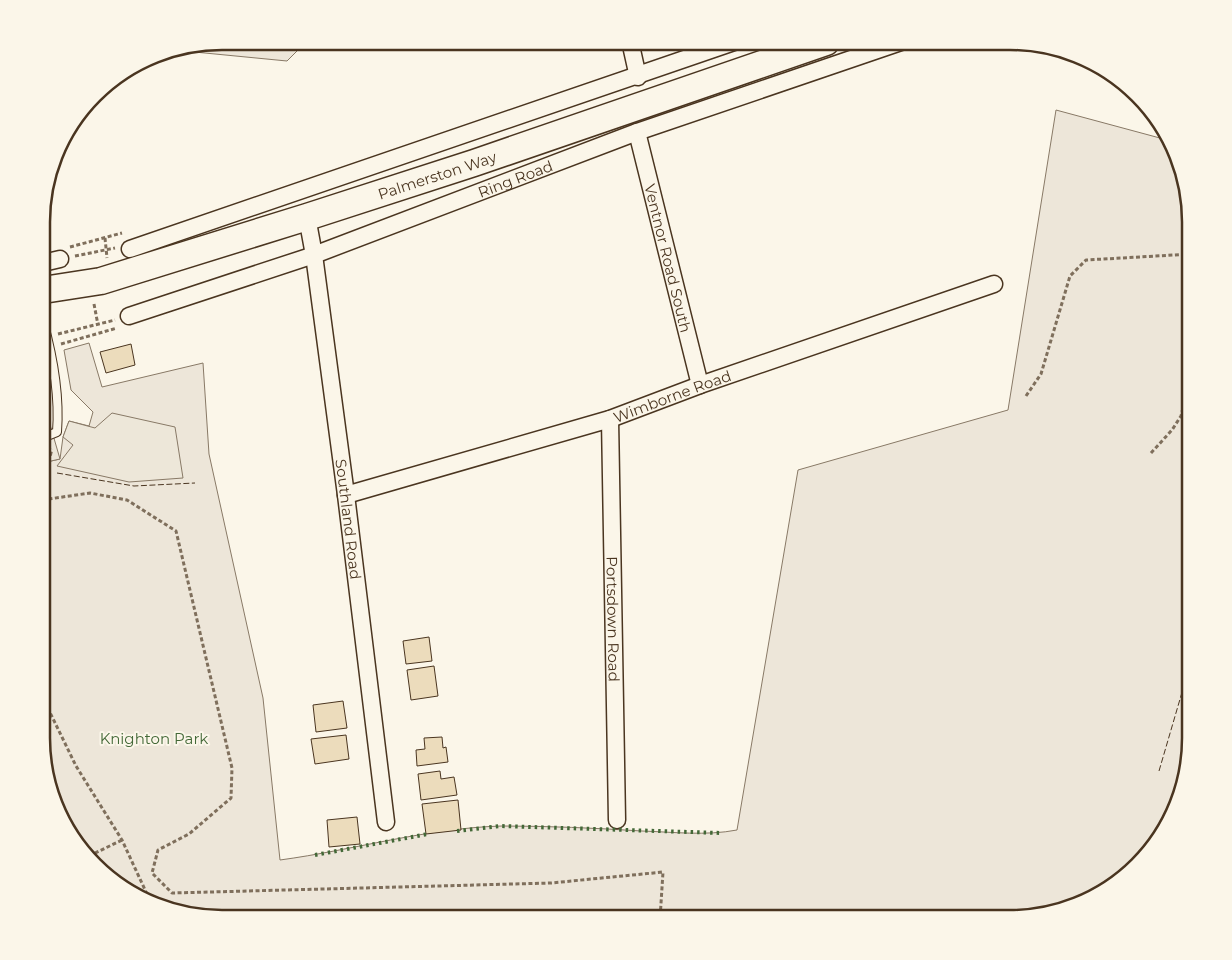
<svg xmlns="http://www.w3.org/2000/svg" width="1232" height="960" font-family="Montserrat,sans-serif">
	<rect width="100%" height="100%" fill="#fbf6e9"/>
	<g fill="#ede6d9" stroke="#887966">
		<polygon points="222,41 304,41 304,44 287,61 174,50"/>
		<path d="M1056 110 1171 141 1191 222 1190 750 1177 807 1146 857 1079 905 1010 919 210 918 153 905 103 874 60 818 42 750V463L60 459 63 437 69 421 89 426 93 412 71 390 64 350 89 343 102 387 203 363 209 454 263 698 280 860C354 850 427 828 502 826 548 826 595 828 642 831 673 832 706 836 737 830L798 470 1008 410Z"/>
	</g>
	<g fill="#ede7d9" stroke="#887966">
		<polygon points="42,397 60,459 42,463"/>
		<polygon points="112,413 175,427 183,478 129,482 57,466 73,445 63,437 69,421 95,428"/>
	</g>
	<g fill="#ecdcbc" stroke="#4a3520">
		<polygon points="131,344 135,365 106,373 100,352"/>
		<polygon points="429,637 432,661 406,664 403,641"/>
		<polygon points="434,666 438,696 411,700 407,670"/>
		<polygon points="343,701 347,728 316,732 313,705"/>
		<polygon points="346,735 349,759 315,764 311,739"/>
		<polygon points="442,737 443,748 446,747 448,762 417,766 416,750 425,749 424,738"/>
		<polygon points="440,771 441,779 454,777 457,795 421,800 418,774"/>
		<polygon points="458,800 461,830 426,834 422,804"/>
		<polygon points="357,817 360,844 329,847 327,820"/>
	</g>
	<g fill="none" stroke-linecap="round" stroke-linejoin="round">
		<g stroke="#4a3520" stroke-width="10">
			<path id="service" d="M42 441 47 436 57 432C60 394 53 357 43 321"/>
		</g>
		<g stroke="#4a3520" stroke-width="19">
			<g id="minor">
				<polyline points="630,41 638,77"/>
				<path id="s1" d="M637 132 700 385"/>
				<path id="s2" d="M307 217 314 255 346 495 386 822"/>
				<polyline points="130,249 737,41"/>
				<polyline points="43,263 60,259"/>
				<path id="s3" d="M129 316 314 255 637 132 901 42"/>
				<path id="s4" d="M610 419 617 820"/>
				<path id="s5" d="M346 495 610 419 700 385 994 284"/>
			</g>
		</g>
		<g stroke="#4a3520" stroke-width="29">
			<g id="trunk">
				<path id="s6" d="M43 290 101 281 307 217 474 163 826 42"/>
			</g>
		</g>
		<g stroke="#7f6f5c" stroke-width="3" stroke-dasharray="4 2.5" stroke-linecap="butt">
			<polyline points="105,238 107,258"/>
			<polyline points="70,247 122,233"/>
			<polyline points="75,256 115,248"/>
			<polyline points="94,304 98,325"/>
			<polyline points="58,334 115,320"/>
			<polyline points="61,344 117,328"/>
			<polyline points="1026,396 1041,374 1070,276 1086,260 1191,254"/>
			<polyline points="1151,453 1172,430 1181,416 1191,375"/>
			<polyline points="42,480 46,472 52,449"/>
			<polyline points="42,500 90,493 127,500 176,531 232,768 231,798 189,834 158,850 152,873 172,893 551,883 663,872 660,919"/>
			<polyline points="42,696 76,766 122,840 152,905"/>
			<polyline points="89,856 122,840"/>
		</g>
		<use href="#service" stroke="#fbf6e9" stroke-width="8"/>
		<use href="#minor" stroke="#fbf6e9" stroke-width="16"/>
		<use href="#trunk" stroke="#fbf6e9" stroke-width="26"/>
		<g stroke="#436837" stroke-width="4" stroke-dasharray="2.5 4" stroke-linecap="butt">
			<polyline points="457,831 500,826 721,833"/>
			<polyline points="315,855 428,834"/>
		</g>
		<g stroke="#4a3520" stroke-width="1" stroke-dasharray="6 2.5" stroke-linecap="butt">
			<polyline points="57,473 134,486 195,483"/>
			<polyline points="1159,771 1190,665"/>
			<polyline points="48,775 70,832"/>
		</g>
	</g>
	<g text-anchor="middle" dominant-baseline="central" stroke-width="4" stroke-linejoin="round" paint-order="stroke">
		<g font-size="15" fill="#4a3520" stroke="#fbf6e9">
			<text stroke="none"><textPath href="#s6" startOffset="411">Palmerston Way</textPath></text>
			<text stroke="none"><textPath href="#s3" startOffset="410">Ring Road</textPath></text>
			<text stroke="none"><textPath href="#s1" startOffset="130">Ventnor Road South</textPath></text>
			<text stroke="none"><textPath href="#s5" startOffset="341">Wimborne Road</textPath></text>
			<text stroke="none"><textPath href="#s2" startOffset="305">Southland Road</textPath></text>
			<text stroke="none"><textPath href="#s4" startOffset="200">Portsdown Road</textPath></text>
		</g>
		<g font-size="15" fill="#436837" stroke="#fbf6e9">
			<text x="154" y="738">Knighton Park</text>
		</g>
	</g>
	<path d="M0 0H1232V960H0ZM222 50H1010A172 172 0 0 1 1182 222V738A172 172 0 0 1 1010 910H222A172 172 0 0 1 50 738V222A172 172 0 0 1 222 50Z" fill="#fbf6e9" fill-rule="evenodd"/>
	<path fill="none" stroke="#4a3520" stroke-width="2.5" d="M222 50H1010A172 172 0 0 1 1182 222V738A172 172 0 0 1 1010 910H222A172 172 0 0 1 50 738V222A172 172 0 0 1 222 50Z"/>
</svg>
